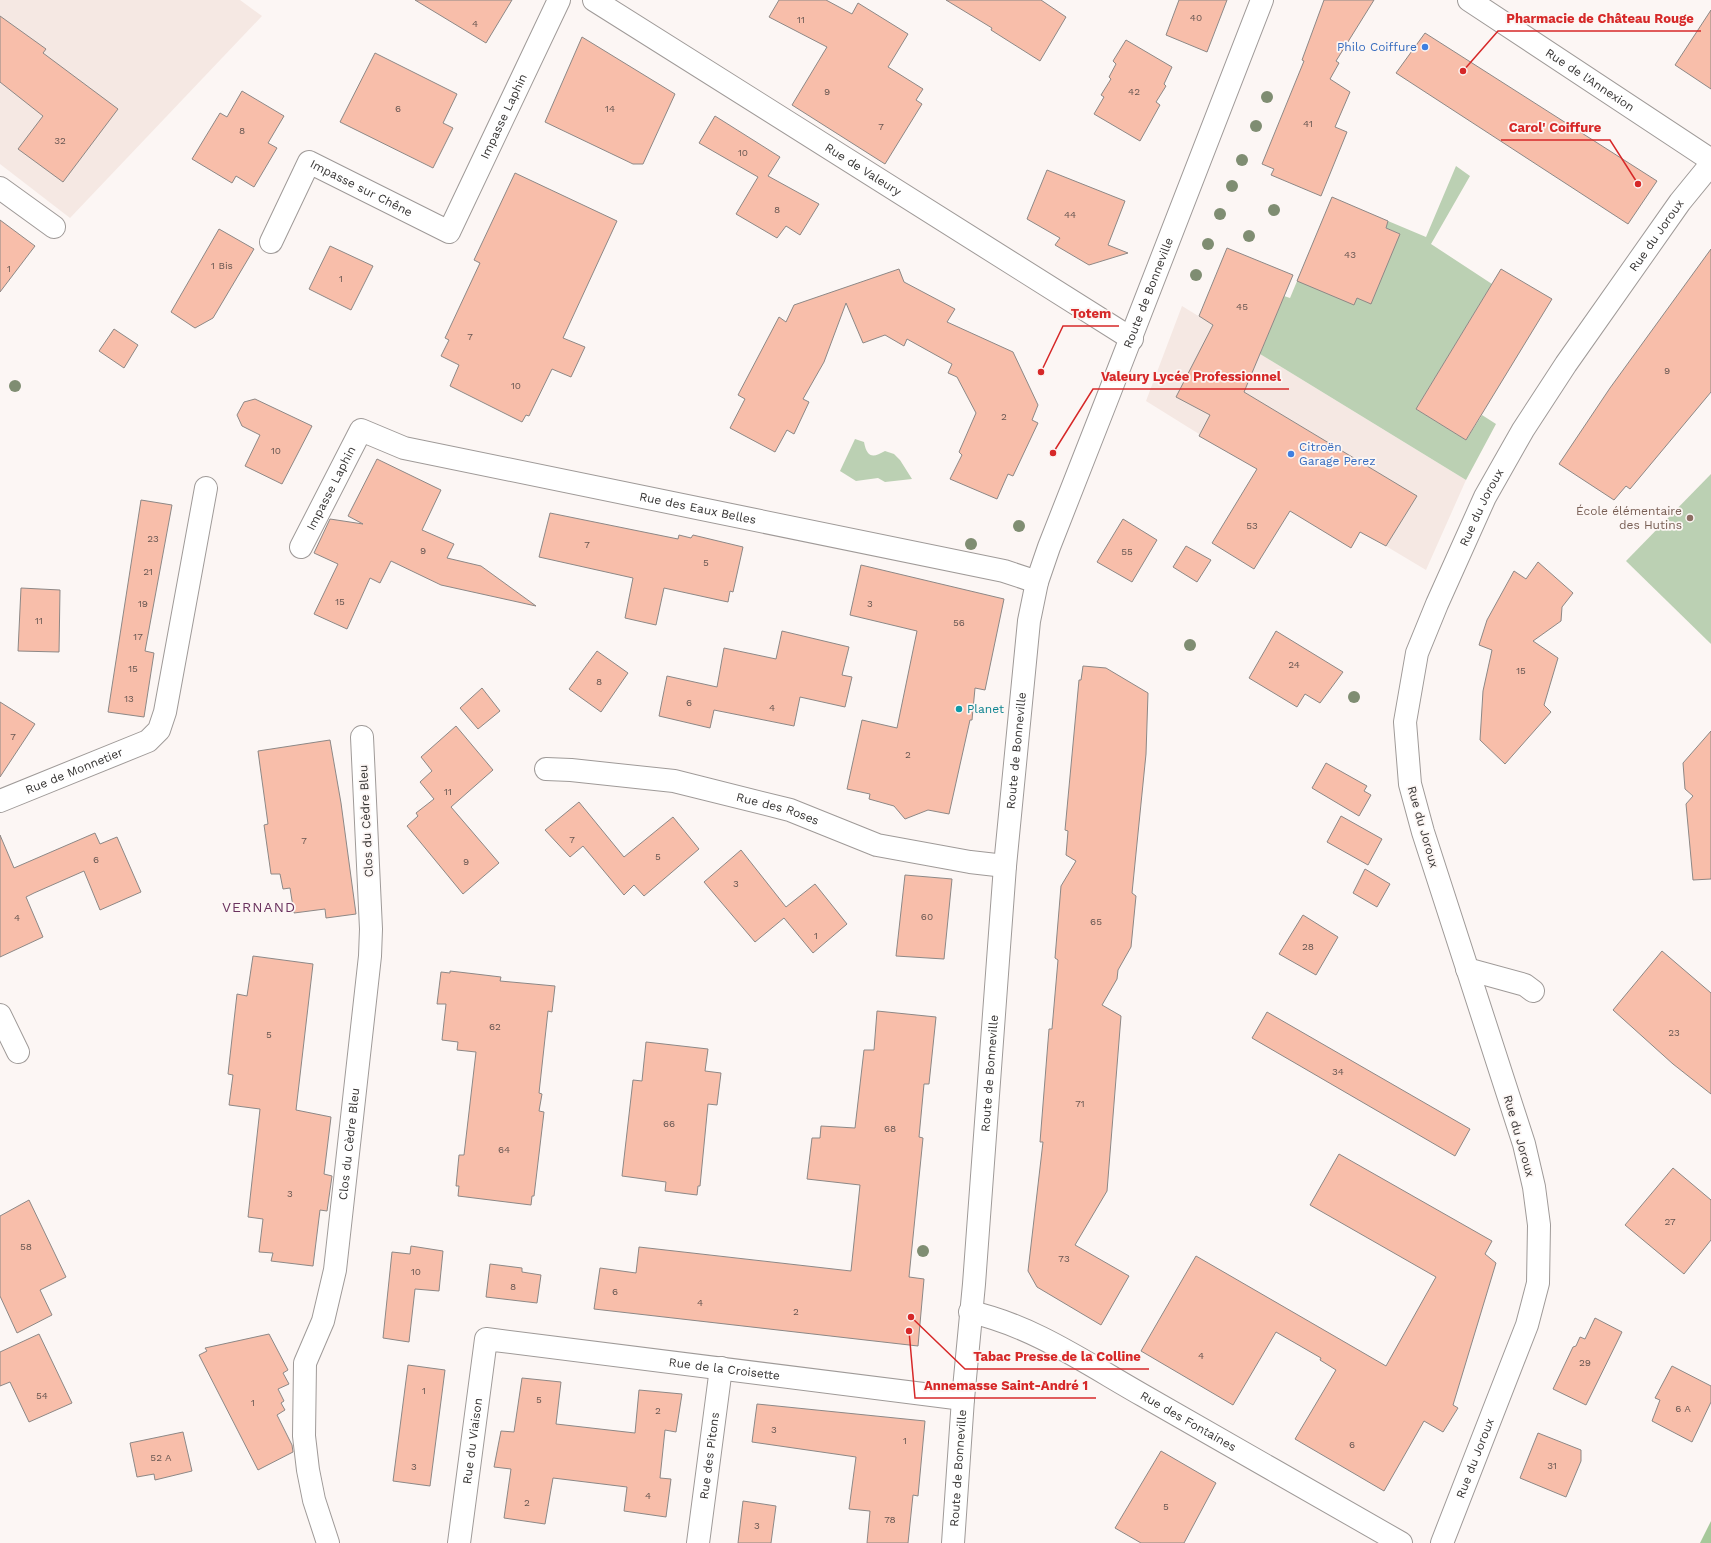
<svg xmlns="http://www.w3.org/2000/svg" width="1711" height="1543" font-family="'Work Sans',sans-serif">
	<rect width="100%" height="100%" fill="#fcf6f4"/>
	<g fill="#f5e8e3">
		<polygon points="0,0 240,0 262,16 70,218 0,164"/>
		<polygon points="1182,306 1466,480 1426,570 1227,451 1199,436 1199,434 1146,401"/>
	</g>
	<g fill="#bbd0b3">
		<polygon points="1456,166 1470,176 1431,244 1492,284 1416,409 1466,440 1482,415 1496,424 1466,480 1260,354 1284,296 1290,298 1300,274 1357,298 1400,234 1386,228 1388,221 1426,237"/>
		<path d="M855 439 864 442C867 458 873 458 885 451L894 454 900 460 912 479 885 482 878 478 856 481 840 471Z"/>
		<polygon points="1711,474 1711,644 1626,561"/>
	</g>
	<polygon fill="#a6c89a" points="1711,1521 1711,1543 1700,1543"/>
	<g fill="#f8beaa" stroke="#8d8886">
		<polygon points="415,0 512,0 486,43"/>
		<polygon points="779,0 826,0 852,14 858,3 908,34 888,67 923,89 916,100 922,104 885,164 792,105 827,47 769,17"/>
		<polygon points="946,0 1041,0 1066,17 1040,61 991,30 992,28"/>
		<polygon points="1179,0 1227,0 1207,52 1166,35"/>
		<polygon points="1324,0 1374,0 1336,61 1339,63 1330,79 1350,92 1335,127 1347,132 1321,196 1271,175 1274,169 1262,164 1304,61 1302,60"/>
		<polygon points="1711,10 1711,89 1675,65"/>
		<polygon points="0,16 46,49 43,53 118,109 63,182 18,149 43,116 0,82"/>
		<polygon points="1425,33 1657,181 1628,224 1396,73"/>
		<polygon points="582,37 675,94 643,164 633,164 545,122"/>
		<polygon points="1126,40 1172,67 1164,84 1166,86 1156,102 1160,105 1140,141 1094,114 1104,97 1101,95 1111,79 1109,77 1116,64 1113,61"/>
		<polygon points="375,53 457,94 443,123 453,128 433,168 340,122"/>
		<polygon points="242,91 284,116 268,143 277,148 254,187 236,176 232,183 192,159 220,113 227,117"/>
		<polygon points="715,116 780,157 768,176 819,204 800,235 786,226 777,238 736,214 758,177 699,143"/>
		<polygon points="1047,170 1125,201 1108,245 1128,253 1089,265 1055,245 1060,238 1027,219"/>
		<polygon points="515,173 617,221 563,338 585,347 571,377 552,369 529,416 526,415 522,422 450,386 459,365 441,356 449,340 445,338 480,263 474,260"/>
		<polygon points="1332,197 1388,221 1386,228 1400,234 1371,304 1357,298 1354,305 1297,281"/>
		<polygon points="0,220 35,246 0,292"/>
		<polygon points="219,229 254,249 213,318 195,328 171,312"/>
		<polygon points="330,246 373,266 351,310 309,289"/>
		<polygon points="1227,248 1293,275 1244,392 1417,496 1386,546 1360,532 1351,548 1290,511 1254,569 1212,543 1257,469 1199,436 1210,415 1176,397 1213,325 1199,316"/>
		<polygon points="1711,249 1711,392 1630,489 1626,486 1614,500 1559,464 1610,388"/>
		<polygon points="899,269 904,282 955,309 947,322 1013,352 1038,405 1032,420 1038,423 1013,476 1008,474 997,499 950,479 962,455 959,452 976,413 957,377 948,373 952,364 907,339 904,346 885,335 863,343 846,303 824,362 803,399 809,402 794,434 787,430 775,452 730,428 745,399 738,395 779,317 786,322 794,305"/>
		<polygon points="1501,269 1552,299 1466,440 1416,409"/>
		<polygon points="114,329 138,345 124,368 99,351"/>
		<polygon points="255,399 312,426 282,484 245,466 260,435 242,426 237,415 244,402"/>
		<polygon points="377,459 441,490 422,530 454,544 447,558 481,566 536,606 441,585 391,561 380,583 370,578 347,629 314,614 338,564 314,553 330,519 363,524 348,516"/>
		<polygon points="141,500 172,505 145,651 154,653 144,717 108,712"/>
		<polygon points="550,513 678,539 679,535 691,538 693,535 743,547 733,592 730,591 728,602 664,588 656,625 625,618 633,578 539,557"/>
		<polygon points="1123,519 1157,540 1132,582 1097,562"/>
		<polygon points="1186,546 1211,560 1197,582 1173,567"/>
		<polygon points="1538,562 1573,593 1562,607 1561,621 1533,641 1558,658 1544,705 1551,712 1505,764 1480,740 1483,691 1492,650 1479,645 1487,620 1514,571 1526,579"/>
		<polygon points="861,565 1004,599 985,690 975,688 972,720 970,720 949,814 928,810 905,819 894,806 869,799 870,794 847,789 862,720 897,728 917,631 850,615"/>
		<polygon points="21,588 60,590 59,652 18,651"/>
		<polygon points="782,631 849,647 842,675 852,677 845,707 800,697 794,726 714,710 710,728 659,716 667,676 717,687 724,648 776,659"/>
		<polygon points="1276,631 1343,672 1320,703 1305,694 1297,707 1249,678"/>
		<polygon points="597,651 628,673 601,712 569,689"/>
		<polygon points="1083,666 1106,668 1148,693 1146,754 1132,893 1136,896 1131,947 1118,970 1117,979 1102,1005 1121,1016 1107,1191 1075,1245 1129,1276 1101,1325 1037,1287 1028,1271 1043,1142 1040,1142 1049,1029 1052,1029 1058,960 1055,958 1061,886 1076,861 1066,855 1068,831 1065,830 1079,680 1081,680"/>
		<polygon points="482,688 500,711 478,729 460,708"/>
		<polygon points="0,702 35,724 0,777"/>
		<polygon points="456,726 493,770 451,807 499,863 463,894 407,826 418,816 416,813 434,799 420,782 432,771 421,757"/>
		<polygon points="1711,731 1711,879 1693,880 1686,804 1693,796 1685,789 1683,763"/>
		<polygon points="330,740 341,803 356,914 326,918 325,909 294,913 290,888 283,889 280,874 271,874 264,825 268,824 258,751"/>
		<polygon points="1326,763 1367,786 1364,791 1371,795 1359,816 1312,788"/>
		<polygon points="579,802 624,857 673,817 699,849 644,896 634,885 624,895 583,846 570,857 545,830"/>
		<polygon points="1341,816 1382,839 1368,865 1327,842"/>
		<polygon points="95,833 100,844 117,837 141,892 100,910 84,871 34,893 26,897 43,937 0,957 0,835 14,868"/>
		<polygon points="741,850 786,907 815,884 847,924 813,953 784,918 755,942 704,882"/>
		<polygon points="1365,869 1390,884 1377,907 1353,893"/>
		<polygon points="905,875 952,879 944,959 896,956"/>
		<polygon points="1303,915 1338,937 1316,975 1279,954"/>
		<polygon points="1662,951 1711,993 1711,1094 1673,1064 1613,1010"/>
		<polygon points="253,956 313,964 296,1110 331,1117 324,1174 332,1176 327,1211 320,1210 313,1266 271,1261 273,1253 259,1252 263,1219 248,1217 260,1109 229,1105 233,1075 228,1074 237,994 247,996"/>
		<polygon points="450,971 501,977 500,981 555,986 552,1012 548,1011 539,1093 542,1094 539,1111 544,1112 534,1196 532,1196 531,1205 458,1196 459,1186 456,1186 459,1155 464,1155 476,1052 457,1050 458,1042 442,1040 446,1004 437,1004 441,972 450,973"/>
		<polygon points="877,1011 936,1017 929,1084 924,1084 919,1137 923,1138 909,1277 924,1279 918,1346 594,1309 600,1268 636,1273 639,1247 851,1271 860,1185 807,1179 812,1138 820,1138 821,1126 855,1128 864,1050 874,1050"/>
		<polygon points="1267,1012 1470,1129 1455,1156 1252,1038"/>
		<polygon points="646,1042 708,1049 705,1071 721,1073 717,1105 708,1104 700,1186 698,1186 697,1195 665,1191 666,1182 622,1176 633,1080 642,1081"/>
		<polygon points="1339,1154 1492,1241 1485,1254 1496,1263 1453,1405 1458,1408 1443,1432 1424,1421 1384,1491 1295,1439 1336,1370 1320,1360 1321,1358 1276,1332 1233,1405 1141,1351 1196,1256 1386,1366 1436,1277 1310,1205"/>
		<polygon points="1673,1168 1711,1200 1711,1240 1684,1274 1625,1225"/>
		<polygon points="29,1200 66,1277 40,1290 52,1315 17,1333 0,1296 0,1216"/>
		<polygon points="411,1246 443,1251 439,1291 415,1289 409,1342 383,1338 392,1252 410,1254"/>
		<polygon points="490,1264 522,1268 522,1272 541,1275 537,1303 486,1297"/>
		<polygon points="1595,1318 1622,1332 1586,1405 1553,1389 1573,1347 1576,1346 1580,1337 1585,1339"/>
		<polygon points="39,1334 72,1403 29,1422 10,1382 0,1386 0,1352"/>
		<polygon points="269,1334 288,1370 283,1373 289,1384 278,1389 284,1401 281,1403 285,1410 277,1415 292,1445 293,1452 258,1470 199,1355 207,1351 205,1348"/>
		<polygon points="408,1365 445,1370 430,1486 393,1481"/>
		<polygon points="1672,1366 1711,1386 1711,1402 1692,1442 1652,1421 1660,1400 1655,1398"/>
		<polygon points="522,1378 561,1382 556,1424 635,1433 639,1390 682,1394 676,1432 665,1430 660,1478 671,1479 666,1517 624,1511 627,1487 553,1478 545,1524 504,1518 511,1469 494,1467 501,1431 514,1432"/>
		<polygon points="757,1404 925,1421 918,1496 913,1495 908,1543 867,1543 870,1511 849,1509 856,1457 752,1442"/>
		<polygon points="183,1432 192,1471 155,1480 154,1474 137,1477 130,1443"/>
		<polygon points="1538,1433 1581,1450 1581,1461 1566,1497 1520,1478"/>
		<polygon points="1161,1451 1216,1483 1184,1543 1141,1543 1115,1528"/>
		<polygon points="743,1501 776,1506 771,1543 738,1543"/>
	</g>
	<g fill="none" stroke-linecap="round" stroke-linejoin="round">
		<g stroke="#9f9a98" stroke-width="24">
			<g id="minor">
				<path id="s1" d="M594 0 1132 339"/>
				<path id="s2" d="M1469 0 1711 160"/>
				<polyline points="0,188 54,227"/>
				<path id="s3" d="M271 242 309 162 449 232 559 0"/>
				<path id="s4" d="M301 547 361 430 404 448 1004 571 1037 582"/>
				<path id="s5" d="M546 769 571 770 674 781 790 810 877 845 970 862 1005 866"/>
				<path id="s6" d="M0 801 148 741 159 730 165 712 206 488"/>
				<polyline points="1467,969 1525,985 1533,991"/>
				<polyline points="0,1015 18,1052"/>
				<path id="s7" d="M970 1312C1032 1325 1089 1365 1144 1396 1230 1445 1315 1494 1401 1543"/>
				<path id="s8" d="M328 1543 314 1500 308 1470 304 1436 305 1363 323 1321 335 1270 370 956 371 929 362 737"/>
				<path id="s9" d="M459 1543 486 1339 963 1399"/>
				<path id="s10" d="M698 1543 721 1368"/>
				<path id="s11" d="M1442 1543 1527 1325 1538 1283 1539 1225 1534 1187 1524 1144 1423 832 1410 784 1405 722 1417 653 1437 604 1485 497 1523 430 1566 364 1680 202 1711 164"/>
			</g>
		</g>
		<g stroke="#9f9a98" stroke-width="24">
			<g id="major">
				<path id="s12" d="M953 1543 963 1399 974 1284 1005 866 1029 621 1037 582 1049 547C1121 365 1191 182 1262 0"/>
			</g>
		</g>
		<use href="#minor" stroke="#fff" stroke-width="22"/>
		<use href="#major" stroke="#fff" stroke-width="22"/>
	</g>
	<g fill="#7f8d72">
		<circle cx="1267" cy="97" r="6"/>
		<circle cx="1256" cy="126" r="6"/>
		<circle cx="1242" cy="160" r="6"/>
		<circle cx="1232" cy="186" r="6"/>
		<circle cx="1274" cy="210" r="6"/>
		<circle cx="1220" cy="214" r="6"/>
		<circle cx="1249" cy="236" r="6"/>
		<circle cx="1208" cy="244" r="6"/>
		<circle cx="1196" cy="275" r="6"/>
		<circle cx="15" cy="386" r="6"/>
		<circle cx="1019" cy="526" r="6"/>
		<circle cx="971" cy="544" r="6"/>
		<circle cx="1190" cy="645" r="6"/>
		<circle cx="1354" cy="697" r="6"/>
		<circle cx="923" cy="1251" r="6"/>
	</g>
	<g fill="#3f7fe0" stroke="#fcf6f4" stroke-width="1.5">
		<circle cx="1425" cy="47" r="4"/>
		<circle cx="1291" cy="454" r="4"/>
	</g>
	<circle fill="#8d6e63" stroke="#fcf6f4" stroke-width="1.5" cx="1690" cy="518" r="4"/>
	<circle fill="#0f9aa8" stroke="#fcf6f4" stroke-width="1.5" cx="959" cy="709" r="4"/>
	<g text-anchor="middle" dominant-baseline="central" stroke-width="3.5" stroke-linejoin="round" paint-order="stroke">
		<g font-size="10" fill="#675752">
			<text x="1196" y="17">40</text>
			<text x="801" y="19">11</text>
			<text x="475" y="23">4</text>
			<text x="827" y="91">9</text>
			<text x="1134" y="91">42</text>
			<text x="398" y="108">6</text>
			<text x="610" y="108">14</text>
			<text x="1308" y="123">41</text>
			<text x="881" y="126">7</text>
			<text x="242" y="130">8</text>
			<text x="60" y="140">32</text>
			<text x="743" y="152">10</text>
			<text x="777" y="209">8</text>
			<text x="1070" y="214">44</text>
			<text x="1350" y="254">43</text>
			<text x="222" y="265">1 Bis</text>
			<text x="9" y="268">1</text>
			<text x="341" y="278">1</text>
			<text x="1242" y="306">45</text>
			<text x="470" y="336">7</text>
			<text x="1667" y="370">9</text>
			<text x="516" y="385">10</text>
			<text x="1004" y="416">2</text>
			<text x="276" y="450">10</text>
			<text x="1252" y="525">53</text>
			<text x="153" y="538">23</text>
			<text x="587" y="544">7</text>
			<text x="423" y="550">9</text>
			<text x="1127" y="551">55</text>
			<text x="706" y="562">5</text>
			<text x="148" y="571">21</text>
			<text x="340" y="601">15</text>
			<text x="143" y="603">19</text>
			<text x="870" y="603">3</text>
			<text x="39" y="620">11</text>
			<text x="959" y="622">56</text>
			<text x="138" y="636">17</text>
			<text x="1294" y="664">24</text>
			<text x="133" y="668">15</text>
			<text x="1521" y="670">15</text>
			<text x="599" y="681">8</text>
			<text x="129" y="698">13</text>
			<text x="689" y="702">6</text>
			<text x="772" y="707">4</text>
			<text x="13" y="736">7</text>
			<text x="908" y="754">2</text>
			<text x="448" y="791">11</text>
			<text x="572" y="839">7</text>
			<text x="304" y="840">7</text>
			<text x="658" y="856">5</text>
			<text x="96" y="859">6</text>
			<text x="466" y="861">9</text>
			<text x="736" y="883">3</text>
			<text x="927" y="916">60</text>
			<text x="17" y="917">4</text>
			<text x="1096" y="921">65</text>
			<text x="816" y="935">1</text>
			<text x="1308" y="946">28</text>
			<text x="495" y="1026">62</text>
			<text x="1674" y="1032">23</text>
			<text x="269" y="1034">5</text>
			<text x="1338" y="1071">34</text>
			<text x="1080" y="1103">71</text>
			<text x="669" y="1123">66</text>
			<text x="890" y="1128">68</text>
			<text x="504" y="1149">64</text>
			<text x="290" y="1193">3</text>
			<text x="1670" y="1221">27</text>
			<text x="26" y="1246">58</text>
			<text x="1064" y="1258">73</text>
			<text x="416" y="1271">10</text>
			<text x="513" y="1286">8</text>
			<text x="615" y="1291">6</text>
			<text x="700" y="1302">4</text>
			<text x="796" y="1311">2</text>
			<text x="1201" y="1355">4</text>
			<text x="1585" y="1362">29</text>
			<text x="424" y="1390">1</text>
			<text x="42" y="1395">54</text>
			<text x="539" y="1399">5</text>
			<text x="253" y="1402">1</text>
			<text x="1683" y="1408">6 A</text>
			<text x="658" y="1410">2</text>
			<text x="774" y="1429">3</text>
			<text x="905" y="1440">1</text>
			<text x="1352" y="1444">6</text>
			<text x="161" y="1457">52 A</text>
			<text x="1552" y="1465">31</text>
			<text x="414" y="1466">3</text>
			<text x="648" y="1495">4</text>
			<text x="527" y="1502">2</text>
			<text x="1166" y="1506">5</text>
			<text x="890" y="1519">78</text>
			<text x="757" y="1525">3</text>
		</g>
		<g font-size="12" fill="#366cbe" stroke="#fcf6f4" text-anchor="end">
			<text x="1417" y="47">Philo Coiffure</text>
			<text x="1299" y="447" text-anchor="start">Citroën<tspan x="1299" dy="14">Garage Perez</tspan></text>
		</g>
		<g font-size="12" fill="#373534" stroke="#fcf6f4">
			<text stroke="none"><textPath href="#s2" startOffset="145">Rue de l'Annexion</textPath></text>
			<text stroke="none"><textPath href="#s3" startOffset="373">Impasse Laphin</textPath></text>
			<text stroke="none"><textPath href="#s1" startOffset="318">Rue de Valeury</textPath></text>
			<text stroke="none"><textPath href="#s3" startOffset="147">Impasse sur Chêne</textPath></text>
			<text stroke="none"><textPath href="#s11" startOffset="1411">Rue du Joroux</textPath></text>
			<text stroke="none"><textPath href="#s12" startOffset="1275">Route de Bonneville</textPath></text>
			<text stroke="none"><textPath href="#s4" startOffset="66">Impasse Laphin</textPath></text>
			<text stroke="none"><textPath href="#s11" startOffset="1087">Rue du Joroux</textPath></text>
			<text stroke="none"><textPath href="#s4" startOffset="478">Rue des Eaux Belles</textPath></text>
			<text stroke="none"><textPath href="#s12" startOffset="795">Route de Bonneville</textPath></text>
			<text stroke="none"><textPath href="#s6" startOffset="80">Rue de Monnetier</textPath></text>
			<text stroke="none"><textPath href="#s5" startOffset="236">Rue des Roses</textPath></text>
			<text transform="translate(366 821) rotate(-93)">Clos du Cèdre Bleu</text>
			<text transform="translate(1423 827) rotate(74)">Rue du Joroux</text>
			<text stroke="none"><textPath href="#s12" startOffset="471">Route de Bonneville</textPath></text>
			<text transform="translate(1519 1136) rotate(74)">Rue du Joroux</text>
			<text stroke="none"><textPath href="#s8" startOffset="408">Clos du Cèdre Bleu</textPath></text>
			<text stroke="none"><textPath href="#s9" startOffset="446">Rue de la Croisette</textPath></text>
			<text stroke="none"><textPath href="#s7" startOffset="245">Rue des Fontaines</textPath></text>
			<text stroke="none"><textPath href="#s9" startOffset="103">Rue du Viaison</textPath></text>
			<text stroke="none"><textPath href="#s10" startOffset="88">Rue des Pitons</textPath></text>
			<text stroke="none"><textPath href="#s11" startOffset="91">Rue du Joroux</textPath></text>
			<text stroke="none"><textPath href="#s12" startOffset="75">Route de Bonneville</textPath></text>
		</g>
		<g font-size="12" fill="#785e54" stroke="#fcf6f4" text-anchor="end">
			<text x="1682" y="511">École élémentaire<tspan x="1682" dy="14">des Hutins</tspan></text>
		</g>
		<g font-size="12" fill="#0d838f" stroke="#fcf6f4" text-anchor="start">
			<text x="967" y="709">Planet</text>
		</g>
		<g font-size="14" letter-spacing="1" fill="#6a325e" stroke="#fcf6f4">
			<text x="259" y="907">VERNAND</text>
		</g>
	</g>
	<path fill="none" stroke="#d62828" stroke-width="1.5" d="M1463 71L1498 31H1701M1638 184L1610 140H1501M1041 372L1063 326H1119M1053 453L1093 389H1289M911 1317L965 1369H1149M909 1331L915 1398H1096"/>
	<g fill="#d62828" stroke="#fcf6f4" stroke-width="1.5">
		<circle cx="1463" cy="71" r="4"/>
		<circle cx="1638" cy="184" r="4"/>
		<circle cx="1041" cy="372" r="4"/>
		<circle cx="1053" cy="453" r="4"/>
		<circle cx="911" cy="1317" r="4"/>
		<circle cx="909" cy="1331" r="4"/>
	</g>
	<g font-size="13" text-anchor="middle" font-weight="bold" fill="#d62828" stroke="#fcf6f4" stroke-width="3.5" stroke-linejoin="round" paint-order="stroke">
		<text x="1600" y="23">Pharmacie de Château Rouge</text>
		<text x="1555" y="132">Carol' Coiffure</text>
		<text x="1091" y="318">Totem</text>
		<text x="1191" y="381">Valeury Lycée Professionnel</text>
		<text x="1057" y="1361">Tabac Presse de la Colline</text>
		<text x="1006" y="1390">Annemasse Saint-André 1</text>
	</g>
</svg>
